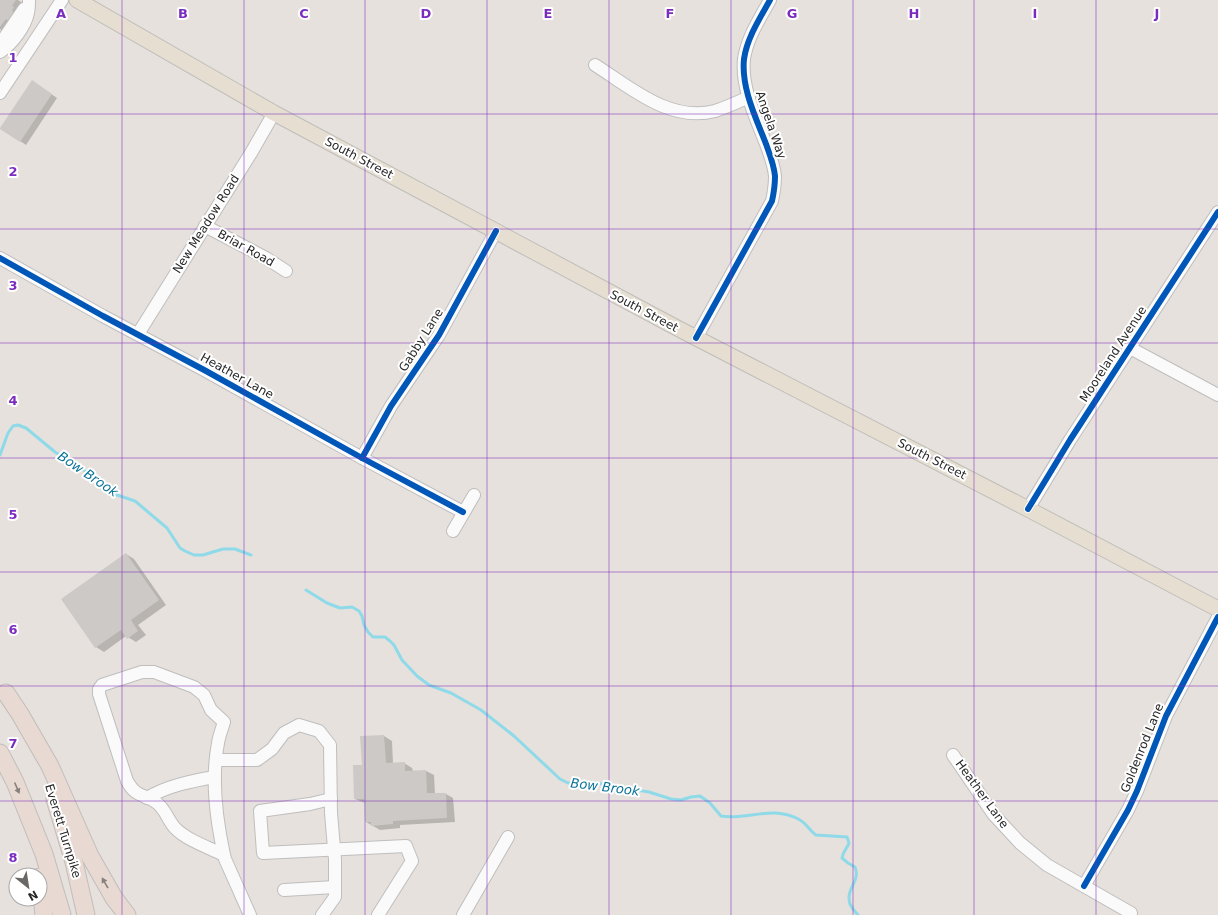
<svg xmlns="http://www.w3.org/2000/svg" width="1218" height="915" font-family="'DejaVu Sans',sans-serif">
	<rect width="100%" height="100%" fill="#e6e1dc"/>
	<g fill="#0003">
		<polygon points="0,0 18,0 24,4 7,33 0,29"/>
		<polygon points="38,85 57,98 26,145 1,128"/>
		<polygon points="126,554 134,559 166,605 138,625 146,635 136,642 126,636 104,652 96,647"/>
		<polygon points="384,736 392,741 393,764 404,763 412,768 413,771 426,771 434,775 435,794 446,794 453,798 455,822 400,825 400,828 380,830 366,822 365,803 355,799 363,766"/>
	</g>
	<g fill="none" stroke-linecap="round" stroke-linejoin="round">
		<g stroke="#8edae9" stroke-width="3">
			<polyline points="0,455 8,433 13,426 18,425 26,428 55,452 96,478 117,495 135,501 167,528 180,548 185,551 194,555 203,555 223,549 235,549 251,555"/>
			<path d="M306 590 327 603 340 608 352 607 359 611 362 616 364 625 368 632 373 637H385L390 641 394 645 402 660 417 676 429 685 451 693 481 710 514 736 560 779 568 783 590 782 649 792 671 799 681 800 691 797 700 796 710 803 721 816C747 821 772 804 800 820 807 824 810 831 816 835L847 837 849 843C847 849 843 851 842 858L848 863 855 867C861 882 845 888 850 904 852 908 855 912 858 915"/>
		</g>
	</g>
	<g fill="#cdc9c6">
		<polygon points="0,0 16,0 12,6 14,7 12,11 22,17 16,26 6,19 0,27"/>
		<polygon points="32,80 52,94 20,142 0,129 0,128"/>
		<polygon points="126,553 159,600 131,620 138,631 127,639 121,630 95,648 61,599"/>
		<polygon points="384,735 386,763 405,762 405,771 426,770 427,793 446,793 447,818 393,821 393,824 371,826 371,822 365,822 364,799 354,799 353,765 362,765 360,736"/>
	</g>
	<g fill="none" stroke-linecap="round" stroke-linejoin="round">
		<g stroke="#bfbebe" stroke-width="14">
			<g id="minor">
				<polyline points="0,44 24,9"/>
				<path d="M0 52C12 44 25 27 28 13 29 9 29 4 29 0"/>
				<path d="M595 65C630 87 670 123 715 111 727 107 738 102 749 97"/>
				<polyline points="0,93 62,0"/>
				<polyline points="205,226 266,258 286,271"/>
				<polyline points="0,258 103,316 206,371 362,458 463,512"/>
				<polyline points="138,334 251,153 274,113"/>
				<path d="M696 338 772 201C774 192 775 185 775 176 774 165 770 155 766 144 756 118 741 88 744 59 747 38 760 18 770 0"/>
				<polyline points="1130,348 1218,395"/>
				<polyline points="362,458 391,406 439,335 496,231"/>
				<polyline points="1028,509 1070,440 1218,212"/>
				<polyline points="453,531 474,495"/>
				<polyline points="953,755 994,815 1020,843 1047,865 1131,913"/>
				<polyline points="216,760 257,760 272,749 284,733 299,725 319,731 330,745 331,813 335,860 335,897 322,915"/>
				<path d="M147 798C167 786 191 781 215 777"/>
				<polyline points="331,799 310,804 260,811 263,853 406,846 412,861 378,915"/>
				<path d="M224 855C208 847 188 841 175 828 168 820 165 809 157 803 144 793 137 799 127 781L99 694V689L102 685 142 672H154L194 687 204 695 211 710 224 722C222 729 219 736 218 743 211 780 216 818 224 855L225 859 250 915"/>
				<polyline points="1084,886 1128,810 1137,791 1166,716 1218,617"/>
				<polyline points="284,890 335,887"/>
				<polyline points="463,915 508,837"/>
			</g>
		</g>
		<g stroke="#bfbdbb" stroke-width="17">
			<polyline id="major" points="77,0 274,113 679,329 1028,509 1218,609"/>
		</g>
		<g stroke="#bfbdbb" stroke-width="19">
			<g id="highway">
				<polyline points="6,693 20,714 50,766 90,856 114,898 127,915"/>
				<polyline points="0,753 15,782 44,854 62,915"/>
				<polyline points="55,799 74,862 86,915"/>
				<polyline points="40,877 44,915"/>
			</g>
		</g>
		<use href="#minor" stroke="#fbfafa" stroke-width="12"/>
		<use href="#major" stroke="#e6dfd1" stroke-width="15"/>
		<use href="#highway" stroke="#e8d9d2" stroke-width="17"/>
		<g stroke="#fff" stroke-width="8">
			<g id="cycleway">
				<polyline points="0,258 103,316 206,371 362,458 463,512"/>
				<path d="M696 338 772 201C774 192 775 185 775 176 774 165 770 155 766 144 756 118 741 88 744 59 747 38 760 18 770 0"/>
				<polyline points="362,458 391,406 439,335 496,231"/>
				<polyline points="1028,509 1070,440 1218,212"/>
				<polyline points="1084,886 1128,810 1137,791 1166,716 1218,617"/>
			</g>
		</g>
		<use href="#cycleway" stroke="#0057b8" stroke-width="6"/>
	</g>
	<defs><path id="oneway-solid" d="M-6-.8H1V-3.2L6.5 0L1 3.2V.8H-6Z"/></defs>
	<g fill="#88807c">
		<use href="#oneway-solid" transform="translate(17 788) rotate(67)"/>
		<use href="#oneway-solid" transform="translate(105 883) rotate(-120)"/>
	</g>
	<path fill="none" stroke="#7b2cbf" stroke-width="1" stroke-opacity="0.55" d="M122 0V915M244 0V915M365 0V915M487 0V915M609 0V915M731 0V915M853 0V915M974 0V915M1096 0V915M0 114H1218M0 229H1218M0 343H1218M0 458H1218M0 572H1218M0 686H1218M0 801H1218"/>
	<g text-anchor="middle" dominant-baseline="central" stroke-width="4" stroke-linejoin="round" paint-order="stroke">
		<g font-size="12" fill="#272727" stroke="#fff">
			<text transform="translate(771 125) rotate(71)">Angela Way</text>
			<text transform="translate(359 158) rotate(28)">South Street</text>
			<text transform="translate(206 224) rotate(-58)">New Meadow Road</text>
			<text transform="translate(246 248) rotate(29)">Briar Road</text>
			<text transform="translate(644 311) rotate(28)">South Street</text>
			<text transform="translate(421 340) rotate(-58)">Gabby Lane</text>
			<text transform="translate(1113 354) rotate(-57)">Mooreland Avenue</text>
			<text transform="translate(237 376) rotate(29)">Heather Lane</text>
			<text transform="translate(932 459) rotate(27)">South Street</text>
			<text transform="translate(1142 748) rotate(-68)">Goldenrod Lane</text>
			<text transform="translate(982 794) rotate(54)">Heather Lane</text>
			<text transform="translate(63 831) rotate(73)">Everett Turnpike</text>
		</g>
		<g font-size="13" font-style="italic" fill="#0b7397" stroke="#fff">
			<text transform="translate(88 474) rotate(34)">Bow Brook</text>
			<text transform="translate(605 787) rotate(7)">Bow Brook</text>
		</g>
	</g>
	<g font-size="13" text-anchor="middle" font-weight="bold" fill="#7b2cbf" stroke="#fff" stroke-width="4" stroke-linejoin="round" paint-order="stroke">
		<text x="61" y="18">A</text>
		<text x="183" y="18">B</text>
		<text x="304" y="18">C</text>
		<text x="426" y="18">D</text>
		<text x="548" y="18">E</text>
		<text x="670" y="18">F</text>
		<text x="792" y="18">G</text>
		<text x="914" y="18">H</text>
		<text x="1035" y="18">I</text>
		<text x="1157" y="18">J</text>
		<text x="13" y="62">1</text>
		<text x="13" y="176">2</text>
		<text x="13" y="290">3</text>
		<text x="13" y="405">4</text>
		<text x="13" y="519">5</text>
		<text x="13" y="634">6</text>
		<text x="13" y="748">7</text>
		<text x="13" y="862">8</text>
	</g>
	<g transform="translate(28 887) rotate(150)"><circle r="19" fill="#ffffff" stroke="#a9a9a9"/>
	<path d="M0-3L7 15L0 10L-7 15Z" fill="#6a6866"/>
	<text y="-6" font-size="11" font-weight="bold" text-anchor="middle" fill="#272727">N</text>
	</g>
</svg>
